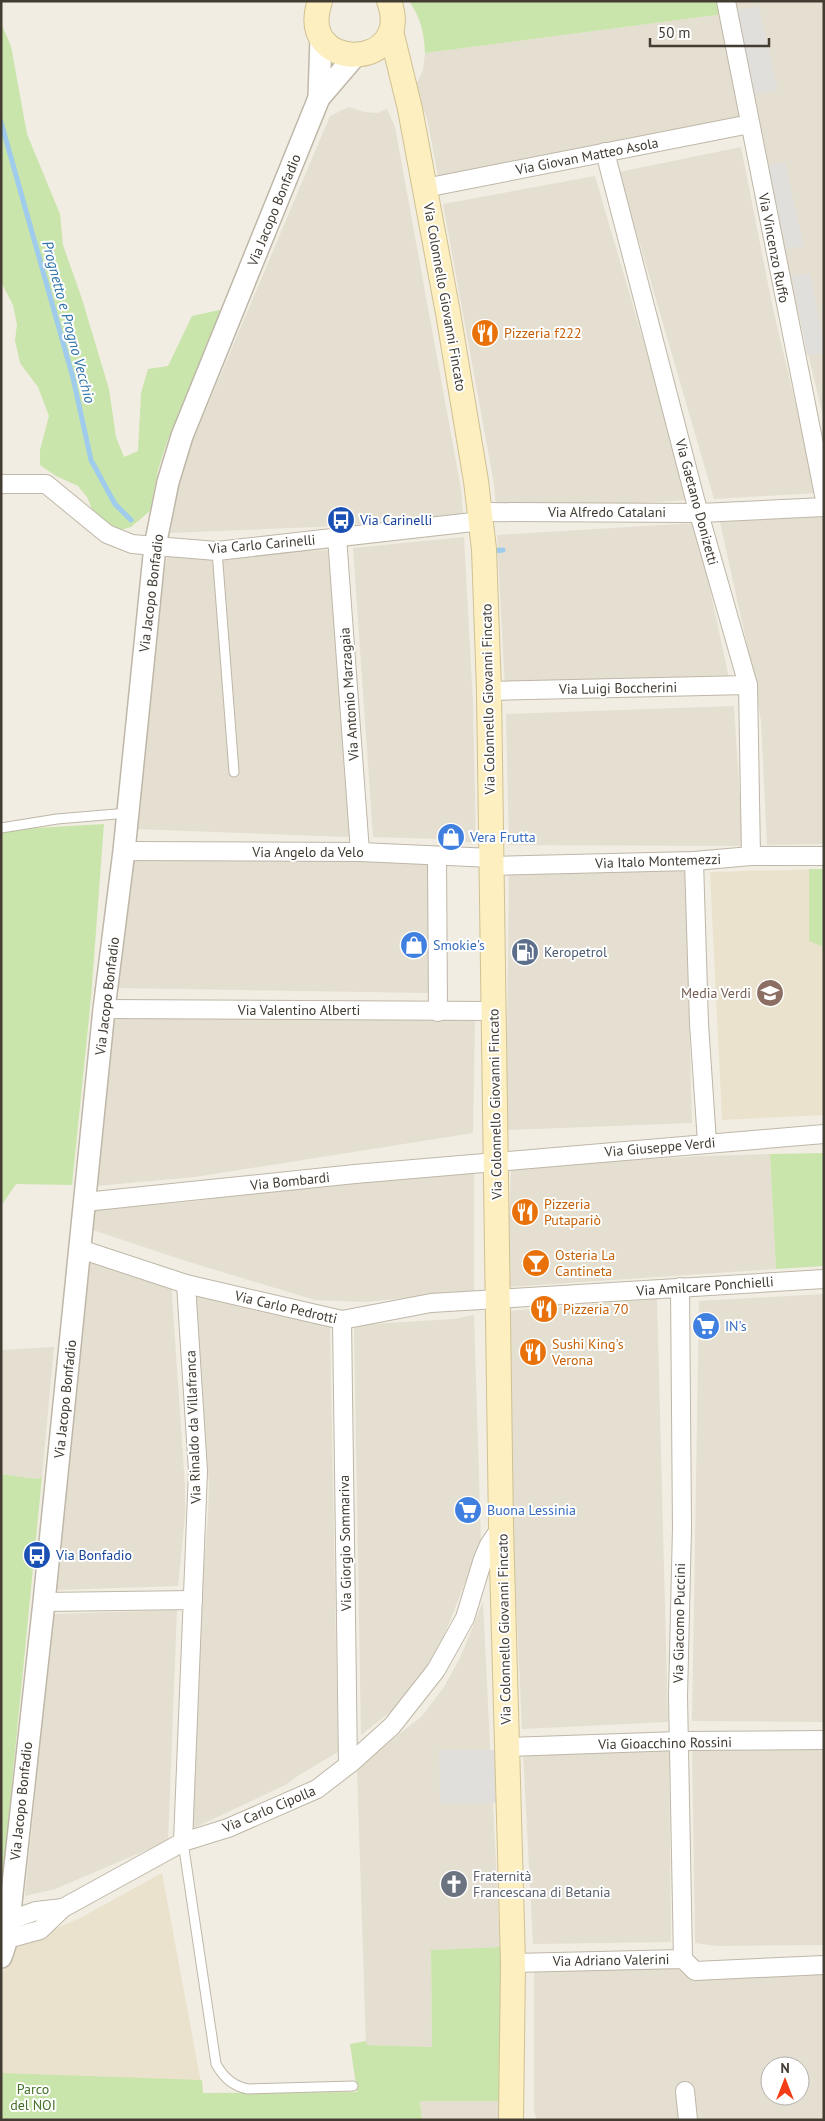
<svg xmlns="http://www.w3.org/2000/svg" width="825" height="2121" font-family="'PT Sans',sans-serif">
	<rect width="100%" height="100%" fill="#f1ede2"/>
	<g fill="#e4dfd0" fill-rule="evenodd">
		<polygon points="721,1 824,1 824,420 796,304 762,131 757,124 439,181 427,118 414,89 423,70 425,53 724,14"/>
		<polygon points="349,107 364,112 377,113 387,109 395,127 461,489 463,514 340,526 170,533 180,477 189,450 330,116"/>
		<polygon points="741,147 773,309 817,493 714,499 619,172"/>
		<polygon points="595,176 690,500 496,511 494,484 443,204"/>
		<polygon points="824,516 824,844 767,845 761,721 748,649 720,522"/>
		<polygon points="696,523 730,683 505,690 497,535"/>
		<polygon points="464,537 473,703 476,843 441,839 373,837 353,548"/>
		<polygon points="330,550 349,837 135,829 158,607 167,557"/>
		<polygon points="734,706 743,846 509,845 506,714"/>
		<polygon points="133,853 429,862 429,993 116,988"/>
		<polygon points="509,869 685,870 692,1123 506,1130"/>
		<polygon points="113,1012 475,1018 473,1133 195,1177 96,1186"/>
		<polygon points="770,1154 776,1269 507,1287 511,1167 704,1156"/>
		<polygon points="474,1157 474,1291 366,1302 315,1300 186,1261 90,1229 93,1210 197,1201"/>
		<polygon points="87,1253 171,1281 185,1486 185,1515 178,1586 56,1590"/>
		<polygon points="195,1289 311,1323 330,1324 338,1752 296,1777 287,1784 192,1829 201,1599 208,1516 209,1485"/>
		<polygon points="824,1294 824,1722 692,1721 699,1301"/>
		<polygon points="657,1299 668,1722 522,1729 513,1535 507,1311"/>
		<polygon points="474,1315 481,1543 439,1648 424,1674 405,1700 361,1735 354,1325 454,1319"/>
		<polygon points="54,1347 42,1477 36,1479 1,1474 1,1350"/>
		<polygon points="483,1602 500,1947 431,1950 432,2047 366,2045 357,1768 422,1716 444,1687 460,1658"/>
		<polygon points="177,1610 168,1841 55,1889 25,1896 53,1614"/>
		<polygon points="692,1745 824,1746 824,1945 717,1946 695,1943"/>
		<polygon points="669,1746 671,1942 533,1944 523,1753"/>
		<path d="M682 1965 824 1968V2120H537L534 2112V1968ZM770 2066H800V2096H770Z"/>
		<polygon points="420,2101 500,2101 500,2114 498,2120 422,2120"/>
	</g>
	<g fill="#eae2cc">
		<polygon points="824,869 824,1115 722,1120 710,872"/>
		<polygon points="162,1873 203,2093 3,2120 1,2118 1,1976 15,1946 80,1918"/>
	</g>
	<g fill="#cae5ab">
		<path d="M409 1H721L724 14 425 53C424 33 421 18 409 1Z"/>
		<polygon points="1,23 11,46 27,134 60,214 63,245 82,299 109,389 116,437 124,457 138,451 141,393 148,369 168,366 192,316 224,309 167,442 158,470 150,511 131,527 117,531 94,514 87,497 78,486 56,476 40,465 40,450 49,416 38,387 20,363 15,340 17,325 13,305 1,282"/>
		<polygon points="104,824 91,998 72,1185 16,1184 3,1203 1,1202 1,830"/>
		<polygon points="809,869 824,869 824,947 809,941"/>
		<polygon points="824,1153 824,1266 776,1269 770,1154"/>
		<polygon points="1,1474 36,1479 42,1477 1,1894"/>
		<polygon points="500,1947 500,2101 420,2101 422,2120 3,2120 1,2118 1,2073 202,2080 203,2093 357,2092 350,2044 366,2041 367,2045 432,2047 431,1950"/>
	</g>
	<g fill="#e1dfdb">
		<polygon points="759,7 778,90 754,95 738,9"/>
		<polygon points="785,162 804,247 786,248 768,165"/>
		<polygon points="810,273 824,343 824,353 807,355 792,276"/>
		<polygon points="439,1750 496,1750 498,1803 440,1804"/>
	</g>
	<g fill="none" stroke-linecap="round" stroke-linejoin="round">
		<g stroke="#9fcbed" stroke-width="5">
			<polyline points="1,122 73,378 91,460 115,504 131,520"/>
			<polyline points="493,551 503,550"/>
		</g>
		<g stroke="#bfb7a8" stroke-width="11">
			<g id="service">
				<polyline points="217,551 234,772"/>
				<polyline points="1,828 57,819 128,813"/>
				<path d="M183 1842 216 2064C224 2078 233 2086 248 2089L353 2086"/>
			</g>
		</g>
		<g stroke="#bfb7a8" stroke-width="20">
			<g id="minor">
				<polyline points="726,1 824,495"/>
				<polyline points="605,152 696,503 748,685 751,856"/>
				<polyline points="425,188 750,124"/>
				<polyline points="1,484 46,484 107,534 132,544 155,546 217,551 482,521"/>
				<polyline points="481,512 700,513 824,507"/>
				<polyline points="337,537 360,852"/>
				<polyline points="489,691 748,685"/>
				<polyline points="124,851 360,852 492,858"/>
				<polyline points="437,856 438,1012"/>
				<polyline points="694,861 699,1024 707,1142"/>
				<polyline points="492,866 694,861 751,856 824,856"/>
				<polyline points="104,1009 494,1011"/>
				<polyline points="85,1202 355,1174 824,1134"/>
				<polyline points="80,1249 186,1284 342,1320 431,1303 824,1279"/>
				<polyline points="680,1287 682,1528 678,1696 683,1959"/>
				<polyline points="342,1320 348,1765"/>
				<polyline points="44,1602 193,1600"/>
				<polyline points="507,1747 679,1741 824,1740"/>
				<polyline points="183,1842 198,1471 186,1284"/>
				<polyline points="8,1921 36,1911 63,1908"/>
				<polyline points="7,1939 40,1930 63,1908 183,1842 228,1828 317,1789 352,1762 392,1726 436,1670 465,1618 483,1559 489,1545 501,1527"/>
				<polyline points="513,1963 683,1959 695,1971 824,1965"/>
				<polyline points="685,2091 688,2120"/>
			</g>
		</g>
		<g stroke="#bfb7a8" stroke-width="24">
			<g id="tertiary">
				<polyline points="319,98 321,37"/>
				<polyline points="1,1957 7,1939 44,1602 104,1009 124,851 155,546 168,482 182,436 319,98 355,56"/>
			</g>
		</g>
		<g stroke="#d0c193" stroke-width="26">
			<g id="secondary">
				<path d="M320 1C295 74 415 71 389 1"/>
				<polyline points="391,31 410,109 448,313 476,481 484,549 489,691 501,1527 513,1963 511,2120"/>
			</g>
		</g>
		<use href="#service" stroke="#fff" stroke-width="9"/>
		<use href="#minor" stroke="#fff" stroke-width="18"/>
		<use href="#tertiary" stroke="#fff" stroke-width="21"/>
		<use href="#secondary" stroke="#fdefc0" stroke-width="24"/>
	</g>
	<defs>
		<g id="restaurant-disc" transform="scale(1.4375)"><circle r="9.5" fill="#e8710a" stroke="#fff"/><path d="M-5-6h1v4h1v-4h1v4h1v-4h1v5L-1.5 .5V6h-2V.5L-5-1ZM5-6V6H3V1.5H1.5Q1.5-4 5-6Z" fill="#fff"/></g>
		<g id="bus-disc" transform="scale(1.4375)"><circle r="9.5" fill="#1a4fb4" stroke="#fff"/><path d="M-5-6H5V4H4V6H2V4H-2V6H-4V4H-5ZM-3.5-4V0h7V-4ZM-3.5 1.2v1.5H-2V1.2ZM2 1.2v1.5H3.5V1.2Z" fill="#fff"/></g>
		<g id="shop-disc" transform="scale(1.4375)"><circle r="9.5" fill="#3f7fe0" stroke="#fff"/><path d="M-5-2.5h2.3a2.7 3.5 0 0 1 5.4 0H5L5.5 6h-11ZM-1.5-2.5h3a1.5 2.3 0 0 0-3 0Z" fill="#fff"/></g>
		<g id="fuel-disc" transform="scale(1.4375)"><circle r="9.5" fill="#5c6f8a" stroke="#fff"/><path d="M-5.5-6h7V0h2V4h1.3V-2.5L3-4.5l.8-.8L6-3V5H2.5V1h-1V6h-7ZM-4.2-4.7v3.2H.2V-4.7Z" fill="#fff"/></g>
		<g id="school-disc" transform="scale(1.4375)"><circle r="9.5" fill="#8d6e63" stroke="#fff"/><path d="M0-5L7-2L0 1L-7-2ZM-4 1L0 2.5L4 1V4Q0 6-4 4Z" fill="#fff"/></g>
		<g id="bar-disc" transform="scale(1.4375)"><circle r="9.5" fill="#e8710a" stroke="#fff"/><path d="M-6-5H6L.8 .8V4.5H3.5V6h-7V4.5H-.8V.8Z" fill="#fff"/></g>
		<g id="supermarket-disc" transform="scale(1.4375)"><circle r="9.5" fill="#3f7fe0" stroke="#fff"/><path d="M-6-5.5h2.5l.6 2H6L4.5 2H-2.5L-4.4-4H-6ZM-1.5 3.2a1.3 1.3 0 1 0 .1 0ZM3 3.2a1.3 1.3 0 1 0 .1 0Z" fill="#fff"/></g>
		<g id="church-disc" transform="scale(1.4375)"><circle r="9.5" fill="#6b7280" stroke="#fff"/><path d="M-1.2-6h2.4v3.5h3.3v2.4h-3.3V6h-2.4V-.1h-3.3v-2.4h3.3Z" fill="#fff"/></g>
	</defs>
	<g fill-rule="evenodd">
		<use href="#restaurant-disc" x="485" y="333"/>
		<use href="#bus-disc" x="341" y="520"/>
		<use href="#shop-disc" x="451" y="837"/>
		<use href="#shop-disc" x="414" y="945"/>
		<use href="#fuel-disc" x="525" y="952"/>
		<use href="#school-disc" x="770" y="993"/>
		<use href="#restaurant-disc" x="525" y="1212"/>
		<use href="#bar-disc" x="536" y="1263"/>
		<use href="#restaurant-disc" x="544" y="1309"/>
		<use href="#supermarket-disc" x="706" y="1326"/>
		<use href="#restaurant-disc" x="533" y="1352"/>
		<use href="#supermarket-disc" x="468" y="1510"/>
		<use href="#bus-disc" x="37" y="1555"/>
		<use href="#church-disc" x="454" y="1884"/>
	</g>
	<g text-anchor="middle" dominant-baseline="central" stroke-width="4" stroke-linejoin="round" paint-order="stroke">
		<g font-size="14" fill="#423c33" stroke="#fff">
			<text transform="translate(587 156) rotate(-11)">Via Giovan Matteo Asola</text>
			<text transform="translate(274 210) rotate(-68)">Via Jacopo Bonfadio</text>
			<text transform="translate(774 248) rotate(79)">Via Vincenzo Ruffo</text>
			<text transform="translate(445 297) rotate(80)">Via Colonnello Giovanni Fincato</text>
			<text transform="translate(697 502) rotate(75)">Via Gaetano Donizetti</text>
			<text x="607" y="512">Via Alfredo Catalani</text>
			<text transform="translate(262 544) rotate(-5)">Via Carlo Carinelli</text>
			<text transform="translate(151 593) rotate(-83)">Via Jacopo Bonfadio</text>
			<text transform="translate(618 688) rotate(-1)">Via Luigi Boccherini</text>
			<text transform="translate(349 694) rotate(-94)">Via Antonio Marzagaia</text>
			<text transform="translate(488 699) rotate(-91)">Via Colonnello Giovanni Fincato</text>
			<text x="308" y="852">Via Angelo da Velo</text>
			<text transform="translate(658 861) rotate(-2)">Via Italo Montemezzi</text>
			<text transform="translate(107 996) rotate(-83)">Via Jacopo Bonfadio</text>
			<text x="299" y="1010">Via Valentino Alberti</text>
			<text transform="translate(495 1104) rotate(-91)">Via Colonnello Giovanni Fincato</text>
			<text transform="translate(660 1147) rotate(-5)">Via Giuseppe Verdi</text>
			<text transform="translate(290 1181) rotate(-6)">Via Bombardi</text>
			<text transform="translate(705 1286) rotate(-4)">Via Amilcare Ponchielli</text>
			<text transform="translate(286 1307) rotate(13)">Via Carlo Pedrotti</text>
			<text transform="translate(65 1399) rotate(-84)">Via Jacopo Bonfadio</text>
			<text transform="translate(193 1427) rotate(-92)">Via Rinaldo da Villafranca</text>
			<text transform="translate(345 1543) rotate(-91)">Via Giorgio Sommariva</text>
			<text transform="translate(679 1623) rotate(-89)">Via Giacomo Puccini</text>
			<text transform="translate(504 1629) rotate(-91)">Via Colonnello Giovanni Fincato</text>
			<text transform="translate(665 1743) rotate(-1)">Via Gioacchino Rossini</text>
			<text transform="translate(21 1801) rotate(-84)">Via Jacopo Bonfadio</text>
			<text transform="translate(269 1809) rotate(-23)">Via Carlo Cipolla</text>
			<text transform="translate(611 1960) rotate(-1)">Via Adriano Valerini</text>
		</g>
		<g font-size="14" fill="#c56008" stroke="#fff" text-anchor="start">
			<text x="504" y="333">Pizzeria f222</text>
			<text x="544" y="1204">Pizzeria<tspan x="544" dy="16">Putapariò</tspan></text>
			<text x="555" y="1255">Osteria La<tspan x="555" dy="16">Cantineta</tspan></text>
			<text x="563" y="1309">Pizzeria 70</text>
			<text x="552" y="1344">Sushi King's<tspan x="552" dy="16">Verona</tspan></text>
		</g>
		<g font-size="14" fill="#164399" stroke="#fff" text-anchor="start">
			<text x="360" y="520">Via Carinelli</text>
			<text x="56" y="1555">Via Bonfadio</text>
		</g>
		<g font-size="14" fill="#366cbe" stroke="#fff" text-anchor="start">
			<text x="470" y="837">Vera Frutta</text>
			<text x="433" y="945">Smokie's</text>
			<text x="725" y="1326">IN's</text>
			<text x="487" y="1510">Buona Lessinia</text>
		</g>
		<g font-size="14" fill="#4e5e75" stroke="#fff" text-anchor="start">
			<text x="544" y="952">Keropetrol</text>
		</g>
		<g font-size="14" fill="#785e54" stroke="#fff" text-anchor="end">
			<text x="751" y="993">Media Verdi</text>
		</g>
		<g font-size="14" fill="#5b616d" stroke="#fff" text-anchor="start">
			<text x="473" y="1876">Fraternità<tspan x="473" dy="16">Francescana di Betania</tspan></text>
		</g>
		<g font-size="14" fill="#437129" stroke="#fff">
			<text x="33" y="2089">Parco<tspan x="33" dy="16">del NOI</tspan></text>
		</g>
		<g font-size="15" font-style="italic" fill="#3074aa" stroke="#fff">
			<text transform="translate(69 322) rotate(75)">Prognetto e Progno Vecchio</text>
		</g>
	</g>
	<rect width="825" height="2121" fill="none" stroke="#423c33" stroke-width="5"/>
	<g transform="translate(785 2081)"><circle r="24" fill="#ffffff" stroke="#b3b1ad"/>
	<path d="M0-4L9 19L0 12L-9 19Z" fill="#f43c16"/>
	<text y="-8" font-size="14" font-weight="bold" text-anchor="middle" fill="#423c33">N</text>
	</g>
	<path d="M650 38v8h119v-8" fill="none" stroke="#423c33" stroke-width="2.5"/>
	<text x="658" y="38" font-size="15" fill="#423c33" stroke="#ffffff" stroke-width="4" paint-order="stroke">50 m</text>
</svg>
